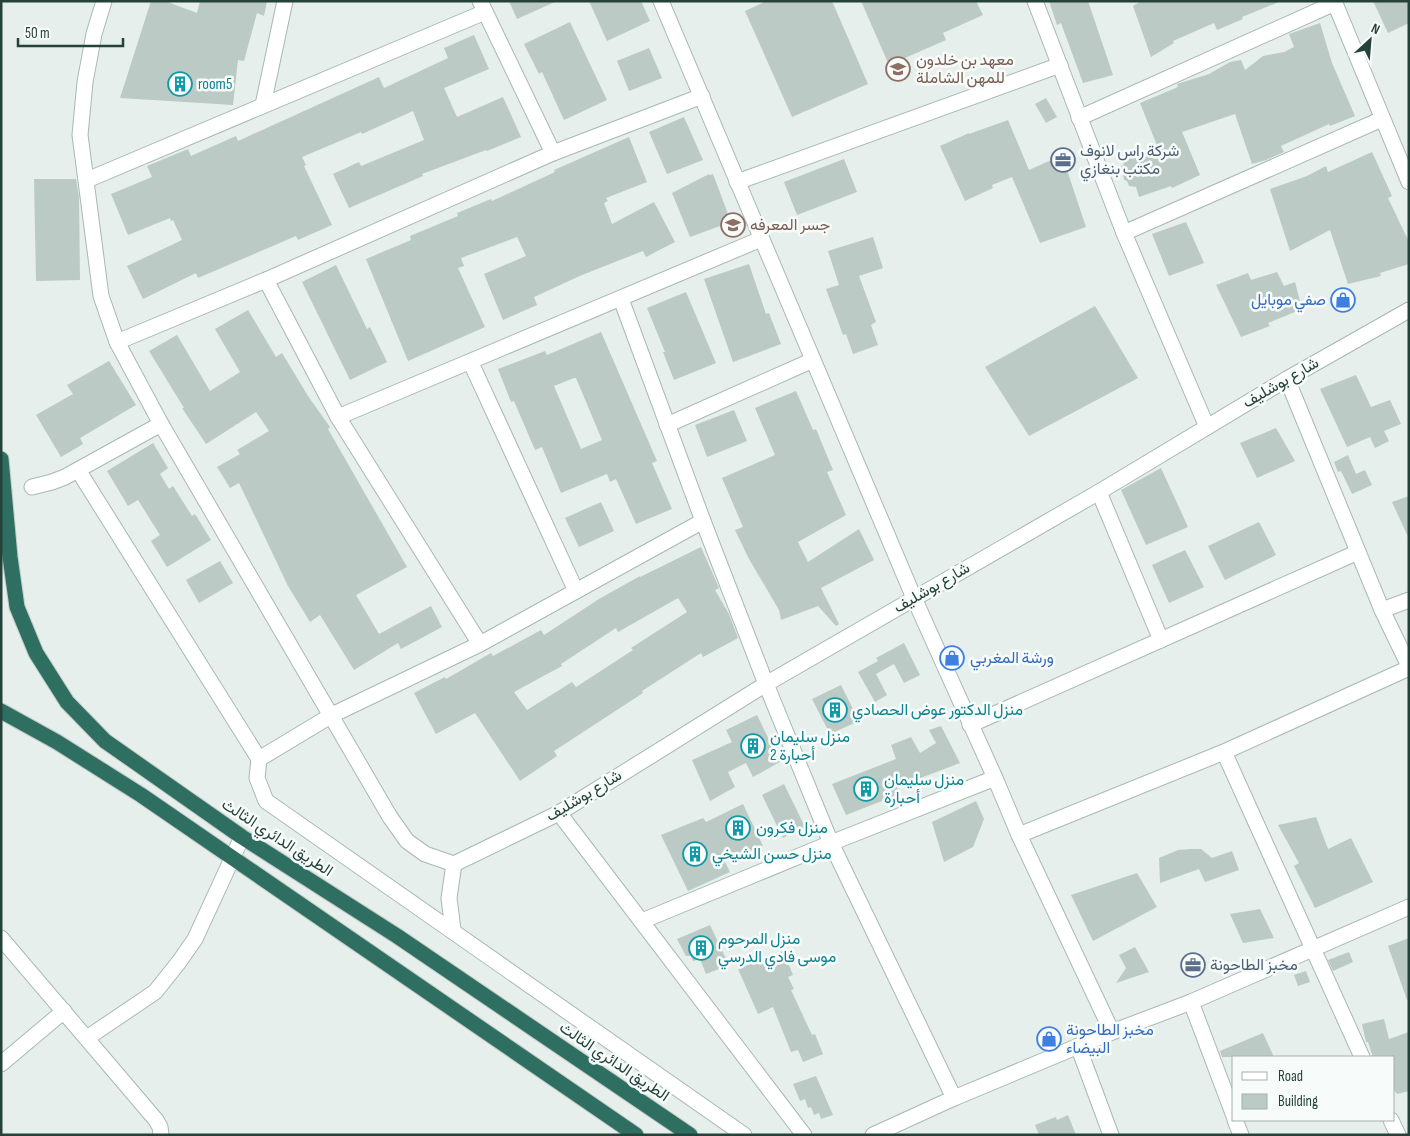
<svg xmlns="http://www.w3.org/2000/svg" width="1410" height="1136" font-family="'Sofia Sans Condensed',Vazirmatn,sans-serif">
	<rect width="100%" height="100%" fill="#e6efeb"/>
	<g fill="#bbcac4" fill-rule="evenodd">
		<polygon points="151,1 165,1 197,13 200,1 267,1 264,16 257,13 244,61 238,60 233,105 120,98"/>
		<polygon points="509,1 557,1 517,19"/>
		<polygon points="589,1 641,1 650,21 607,41"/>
		<polygon points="767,1 832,1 868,84 792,117 745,11"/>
		<polygon points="861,1 976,1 983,15 943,33 946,40 889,65"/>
		<polygon points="1049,1 1088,1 1113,75 1083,83 1061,23 1057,25"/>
		<polygon points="1141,1 1279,1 1279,2 1242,17 1243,19 1217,30 1214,23 1173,41 1174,43 1151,57 1133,6"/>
		<polygon points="1373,1 1409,1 1409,23 1388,33"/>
		<polygon points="570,22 607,100 564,120 542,72 539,74 524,44"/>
		<polygon points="1320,23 1332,63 1355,116 1330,126 1329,124 1281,146 1284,152 1266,160 1252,164 1235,114 1182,132 1200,175 1172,188 1171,186 1139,197 1136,187 1129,186 1127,181 1124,180 1123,174 1114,169 1124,165 1121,159 1146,153 1158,148 1140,103 1178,87 1177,84 1209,74 1230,62 1241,60 1245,70 1263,56 1284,52 1294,47 1289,34"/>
		<polygon points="474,35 489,69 444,88 457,117 503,97 521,137 487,151 486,150 422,174 423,176 349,208 333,174 359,162 361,166 424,140 413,111 362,134 361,132 302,157 306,165 304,166 332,225 298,240 296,236 198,278 196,273 143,299 127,266 182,240 173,220 171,221 170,218 128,235 111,194 152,177 147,166 188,149 191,156 236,136 238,141 379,77 384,88 448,58 444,48"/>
		<polygon points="649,48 662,78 629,91 617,61"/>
		<polygon points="1046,98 1057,117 1046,123 1035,104"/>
		<polygon points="684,117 703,160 667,174 649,132"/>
		<polygon points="1008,120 1029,170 1067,153 1072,165 1066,167 1086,227 1040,243 1012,177 992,185 993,188 965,201 940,146 969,133 969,134"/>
		<polygon points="629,137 647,182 606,198 608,201 604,203 612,224 654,202 675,242 646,257 643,251 582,275 534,297 537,305 503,320 484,274 526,256 517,237 461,258 464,266 458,268 485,327 408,361 366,259 411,240 410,236 458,216 457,213 491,199 492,201 555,172 554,170"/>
		<polygon points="1372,152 1392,196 1388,198 1409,242 1409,264 1380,273 1381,276 1348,284 1330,230 1290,251 1270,189 1307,176 1326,166 1328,172"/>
		<polygon points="844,159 857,192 797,215 784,182"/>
		<polygon points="709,174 710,175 713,174 731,222 690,237 672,193"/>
		<polygon points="34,179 76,179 79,197 80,280 36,281"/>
		<polygon points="1186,222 1204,263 1169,276 1152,234"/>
		<polygon points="873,237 883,268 859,276 876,322 871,325 878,345 853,354 846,334 843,335 826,289 839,285 828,251"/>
		<polygon points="749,264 766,314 769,313 781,344 733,362 704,279"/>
		<polygon points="336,265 367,329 370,327 387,362 350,380 302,282"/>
		<polygon points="1277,272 1284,286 1295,282 1302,309 1268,323 1270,326 1241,337 1216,285 1248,273 1251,280"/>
		<polygon points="686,292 716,363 674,380 663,352 665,352 647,308"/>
		<polygon points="1095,306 1138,378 1029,436 985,367"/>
		<polygon points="248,310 276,357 282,353 308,396 330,427 328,429 407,567 356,595 379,634 431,606 442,627 401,649 398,643 354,670 320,615 310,622 288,586 239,483 230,488 217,467 240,454 237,450 269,431 256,412 206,444 182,408 184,408 149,351 177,335 210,391 240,372 215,329"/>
		<path d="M601 332 657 461 652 463 672 509 636 524 616 479 610 482 607 474 561 493 542 447 535 450 514 401 511 402 498 369 545 351 547 355ZM574 378H576L602 440 581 449 554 386Z"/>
		<polygon points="109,361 136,405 80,438 83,444 61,457 36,415 73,394 67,385"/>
		<polygon points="1356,375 1371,407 1390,400 1401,424 1384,431 1389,441 1375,448 1370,437 1347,447 1320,389"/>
		<polygon points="796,391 813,430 816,429 833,470 827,472 846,515 798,542 808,562 859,529 874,560 821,588 839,624 836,626 818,606 781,620 779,610 749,559 735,530 743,527 722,478 775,455 755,408"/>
		<polygon points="734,410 747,441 707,457 695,425"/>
		<polygon points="1276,428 1295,461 1257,478 1240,443"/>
		<polygon points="153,443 168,468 160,474 169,489 173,486 192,516 195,514 211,540 167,567 151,541 160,535 138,500 128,506 107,471"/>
		<polygon points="1348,455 1356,474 1365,470 1372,485 1352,494 1341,471 1338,472 1334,462"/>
		<polygon points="1161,468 1188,527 1146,545 1121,490"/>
		<polygon points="1409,496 1409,539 1392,502"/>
		<polygon points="601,502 614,531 579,547 565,518"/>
		<polygon points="1259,522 1276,555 1225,580 1208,546"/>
		<path d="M701 547 719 588 715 590 729 614 738 638 703 657 701 653 642 691 643 693 554 751 557 756 520 781 475 713 436 734 414 693 445 677 446 679 491 653 493 656 541 630 544 635 599 599 640 576V577ZM678 598 687 612 631 648 633 650 576 687 572 682 527 710 514 692 562 666 561 664 616 628 618 632Z"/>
		<polygon points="1185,550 1204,587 1169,603 1152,565"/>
		<polygon points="220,561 233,583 199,603 186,580"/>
		<polygon points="904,643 920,675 904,683 894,664 876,674 887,695 875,702 858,672 878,661 876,658"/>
		<polygon points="841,685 859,721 830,734 812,699"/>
		<polygon points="757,715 780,762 753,777 746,763 728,772 735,787 710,801 692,760 732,742 726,730"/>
		<polygon points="941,726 960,763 897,787 900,794 846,815 832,784 896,759 891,745 911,737 920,753 936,743 929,730"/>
		<polygon points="784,784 805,827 783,838 762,795"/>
		<polygon points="976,801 984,819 973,847 944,862 932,822"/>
		<polygon points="743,804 763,846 724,860 730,872 688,891 661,835 703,818 706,822"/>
		<polygon points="1316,817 1328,849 1351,838 1373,882 1315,908 1294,866 1299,863 1278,825"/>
		<polygon points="1190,849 1201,849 1212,858 1232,851 1239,870 1205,882 1199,869 1160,883 1159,858 1178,850"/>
		<polygon points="1137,873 1157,907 1093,941 1071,895"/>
		<polygon points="1260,909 1274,938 1243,943 1230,914"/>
		<polygon points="710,925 729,965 706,974 700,959 693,961 691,956 686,956 677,939"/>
		<polygon points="1409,938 1409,1000 1407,1000 1388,946"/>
		<polygon points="1135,947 1149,972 1116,983 1126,968 1119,955"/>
		<polygon points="783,951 793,975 788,977 794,989 791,990 812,1035 815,1034 823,1054 803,1062 798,1050 791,1052 773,1007 758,1014 738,969"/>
		<polygon points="1349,952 1353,962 1333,971 1328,960"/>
		<polygon points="1306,971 1310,982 1298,986 1294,975"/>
		<polygon points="1384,1019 1389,1039 1409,1032 1409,1091 1397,1094 1394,1090 1394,1057 1373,1057 1368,1042 1366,1042 1362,1024"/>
		<polygon points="1263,1033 1274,1057 1222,1057 1220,1051"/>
		<polygon points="816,1076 833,1115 821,1119 819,1113 814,1115 811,1107 808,1108 805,1099 800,1101 793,1084"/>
		<polygon points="1068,1115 1076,1135 1039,1135 1035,1125 1056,1117 1057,1120"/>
	</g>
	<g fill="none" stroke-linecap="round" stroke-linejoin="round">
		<g stroke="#a8b8b2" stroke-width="17">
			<g id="minor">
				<polyline points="104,1 94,34 85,82 80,135 101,296 117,342 161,424 390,817 407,841 425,854 454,864"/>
				<polyline points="480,1 553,153"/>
				<polyline points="661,1 914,598 995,778 1019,835 1112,1032"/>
				<polyline points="1035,1 1124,233 1207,427"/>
				<polyline points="1334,1 1409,182"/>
				<polyline points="263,105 285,1"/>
				<polyline points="1079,118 1335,3"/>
				<polyline points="87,180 485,12"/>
				<polyline points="737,182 1060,65"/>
				<polyline points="1124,233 1382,119"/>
				<polyline points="266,280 338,417 480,644"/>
				<polyline points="621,299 703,521 766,684 831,843 954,1098"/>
				<polyline points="117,342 266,280 553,153 702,96"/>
				<polyline points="471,363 576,591"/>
				<polyline points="1287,379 1382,610 1409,666"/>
				<polyline points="338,417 761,239"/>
				<polyline points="667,425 813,360"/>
				<polyline points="78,470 259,759"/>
				<polyline points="32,487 52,482 65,477 161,424"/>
				<polyline points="1099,492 1161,640"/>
				<polyline points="703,521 480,644 332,715 259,759 257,778 266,801 744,1135"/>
				<polyline points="1382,610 1409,600"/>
				<polyline points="970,725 1358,552"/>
				<polyline points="1224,752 1362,1057"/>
				<polyline points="559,813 804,1135"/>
				<polyline points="1019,835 1224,752 1409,668"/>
				<polyline points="454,864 559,813 766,684 1099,492 1287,379 1409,310"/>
				<polyline points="642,921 831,843 995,778"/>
				<polyline points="453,930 449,898 454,864"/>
				<polyline points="1,938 156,1120 160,1127 161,1135"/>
				<polyline points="1191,1002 1234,1116"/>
				<polyline points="87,1038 155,992 179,962 195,939 242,837"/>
				<polyline points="1078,1046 1111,1135"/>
				<polyline points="1,1064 64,1011"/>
				<polyline points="1235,1120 1241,1135"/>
				<polyline points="1391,1120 1398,1135"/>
				<polyline points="873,1135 954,1098 1112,1032 1191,1002 1409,907"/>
			</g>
		</g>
		<g stroke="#c2cac8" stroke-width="17">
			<g id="highway">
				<polyline points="1,459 10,557 17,607 36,653 67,702 105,741 242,837 397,936 690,1135"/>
				<polyline points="1,711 57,742 141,795 636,1135"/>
			</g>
		</g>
		<use href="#minor" stroke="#fff" stroke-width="15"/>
		<use href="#highway" stroke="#2f6f62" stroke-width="15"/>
	</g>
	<defs>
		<g id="school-ring" transform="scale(1.25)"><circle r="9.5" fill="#f7fbf9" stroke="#8d6e63" stroke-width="1.5"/><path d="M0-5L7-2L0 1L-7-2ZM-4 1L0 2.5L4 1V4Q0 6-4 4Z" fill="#8d6e63"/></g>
		<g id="building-ring" transform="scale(1.25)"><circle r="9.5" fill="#f7fbf9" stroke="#0f9aa8" stroke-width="1.5"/><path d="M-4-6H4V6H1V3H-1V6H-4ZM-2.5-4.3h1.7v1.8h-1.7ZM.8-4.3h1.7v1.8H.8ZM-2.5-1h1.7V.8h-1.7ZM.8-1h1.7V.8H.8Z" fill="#0f9aa8"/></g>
		<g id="office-ring" transform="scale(1.25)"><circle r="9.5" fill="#f7fbf9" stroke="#5c6f8a" stroke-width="1.5"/><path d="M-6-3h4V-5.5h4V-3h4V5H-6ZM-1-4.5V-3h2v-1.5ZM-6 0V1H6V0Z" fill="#5c6f8a"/></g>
		<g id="shop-ring" transform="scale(1.25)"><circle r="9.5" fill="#f7fbf9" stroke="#3f7fe0" stroke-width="1.5"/><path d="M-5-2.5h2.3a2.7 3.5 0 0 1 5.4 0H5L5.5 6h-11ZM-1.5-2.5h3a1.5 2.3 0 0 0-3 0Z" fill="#3f7fe0"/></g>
	</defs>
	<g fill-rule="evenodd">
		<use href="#school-ring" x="898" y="69"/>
		<use href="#building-ring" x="180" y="84"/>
		<use href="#office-ring" x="1063" y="160"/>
		<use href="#school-ring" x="733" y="225"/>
		<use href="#shop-ring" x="1343" y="300"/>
		<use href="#shop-ring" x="952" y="658"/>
		<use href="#building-ring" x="835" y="710"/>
		<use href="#building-ring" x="753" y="746"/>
		<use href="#building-ring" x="866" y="789"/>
		<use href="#building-ring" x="738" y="828"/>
		<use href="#building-ring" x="695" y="854"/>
		<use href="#building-ring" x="701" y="948"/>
		<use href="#office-ring" x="1193" y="965"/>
		<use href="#shop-ring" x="1049" y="1039"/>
	</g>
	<g text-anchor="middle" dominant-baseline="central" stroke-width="5" stroke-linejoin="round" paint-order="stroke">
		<g font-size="16" fill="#785e54" stroke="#f7fbf9" text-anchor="start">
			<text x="916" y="60">معهد بن خلدون<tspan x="916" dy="18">للمهن الشاملة</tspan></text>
			<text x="750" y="225">جسر المعرفه</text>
		</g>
		<g font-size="16" fill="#0d838f" stroke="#f7fbf9" text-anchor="start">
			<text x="198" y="84">room5</text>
			<text x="852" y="710">منزل الدكتور عوض الحصادي</text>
			<text x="770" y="737">منزل سليمان<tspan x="770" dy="18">أحبارة 2</tspan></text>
			<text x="884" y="780">منزل سليمان<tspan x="884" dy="18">أحبارة</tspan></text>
			<text x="756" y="828">منزل فكرون</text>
			<text x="712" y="854">منزل حسن الشيخي</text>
			<text x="718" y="939">منزل المرحوم<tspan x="718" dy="18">موسى فادي الدرسي</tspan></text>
		</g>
		<g font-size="16" fill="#4e5e75" stroke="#f7fbf9" text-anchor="start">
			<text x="1080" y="151">شركة راس لانوف<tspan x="1080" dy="18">مكتب بنغازي</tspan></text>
			<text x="1210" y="965">مخبز الطاحونة</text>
		</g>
		<g font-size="16" fill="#366cbe" stroke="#f7fbf9" text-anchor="start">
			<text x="1326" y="300" text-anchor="end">صفي موبايل</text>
			<text x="970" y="658">ورشة المغربي</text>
			<text x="1066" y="1030">مخبز الطاحونة<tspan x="1066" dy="18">البيضاء</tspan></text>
		</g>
		<g font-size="16" fill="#24423a" stroke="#f7fbf9">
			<text transform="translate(1281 383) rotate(-30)">شارع بوشليف</text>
			<text transform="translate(932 588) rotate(-30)">شارع بوشليف</text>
			<text transform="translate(584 796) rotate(-31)">شارع بوشليف</text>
			<text transform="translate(277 838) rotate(33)">الطريق الدائري الثالث</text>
			<text transform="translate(614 1062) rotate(34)">الطريق الدائري الثالث</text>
		</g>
	</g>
	<rect width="1410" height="1136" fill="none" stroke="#24423a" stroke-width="5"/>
	<rect x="1232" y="1056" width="162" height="65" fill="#f7fbf9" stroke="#a3b1ad"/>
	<rect x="1242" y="1072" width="25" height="8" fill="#ffffff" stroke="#a3b1ad"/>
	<text x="1278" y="1081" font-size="15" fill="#24423a">Road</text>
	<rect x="1242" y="1094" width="25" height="15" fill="#bbcac4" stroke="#a3b1ad"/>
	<text x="1278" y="1106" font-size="15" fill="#24423a">Building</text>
	<g transform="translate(1370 40) rotate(26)" stroke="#f7fbf9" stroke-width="4" paint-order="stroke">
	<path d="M0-4L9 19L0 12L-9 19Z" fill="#24423a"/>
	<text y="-8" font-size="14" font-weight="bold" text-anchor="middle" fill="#24423a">N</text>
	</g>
	<path d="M18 38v8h105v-8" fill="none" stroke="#24423a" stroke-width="2.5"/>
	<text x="25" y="38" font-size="15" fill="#24423a" stroke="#f7fbf9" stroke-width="4" paint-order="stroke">50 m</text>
</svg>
